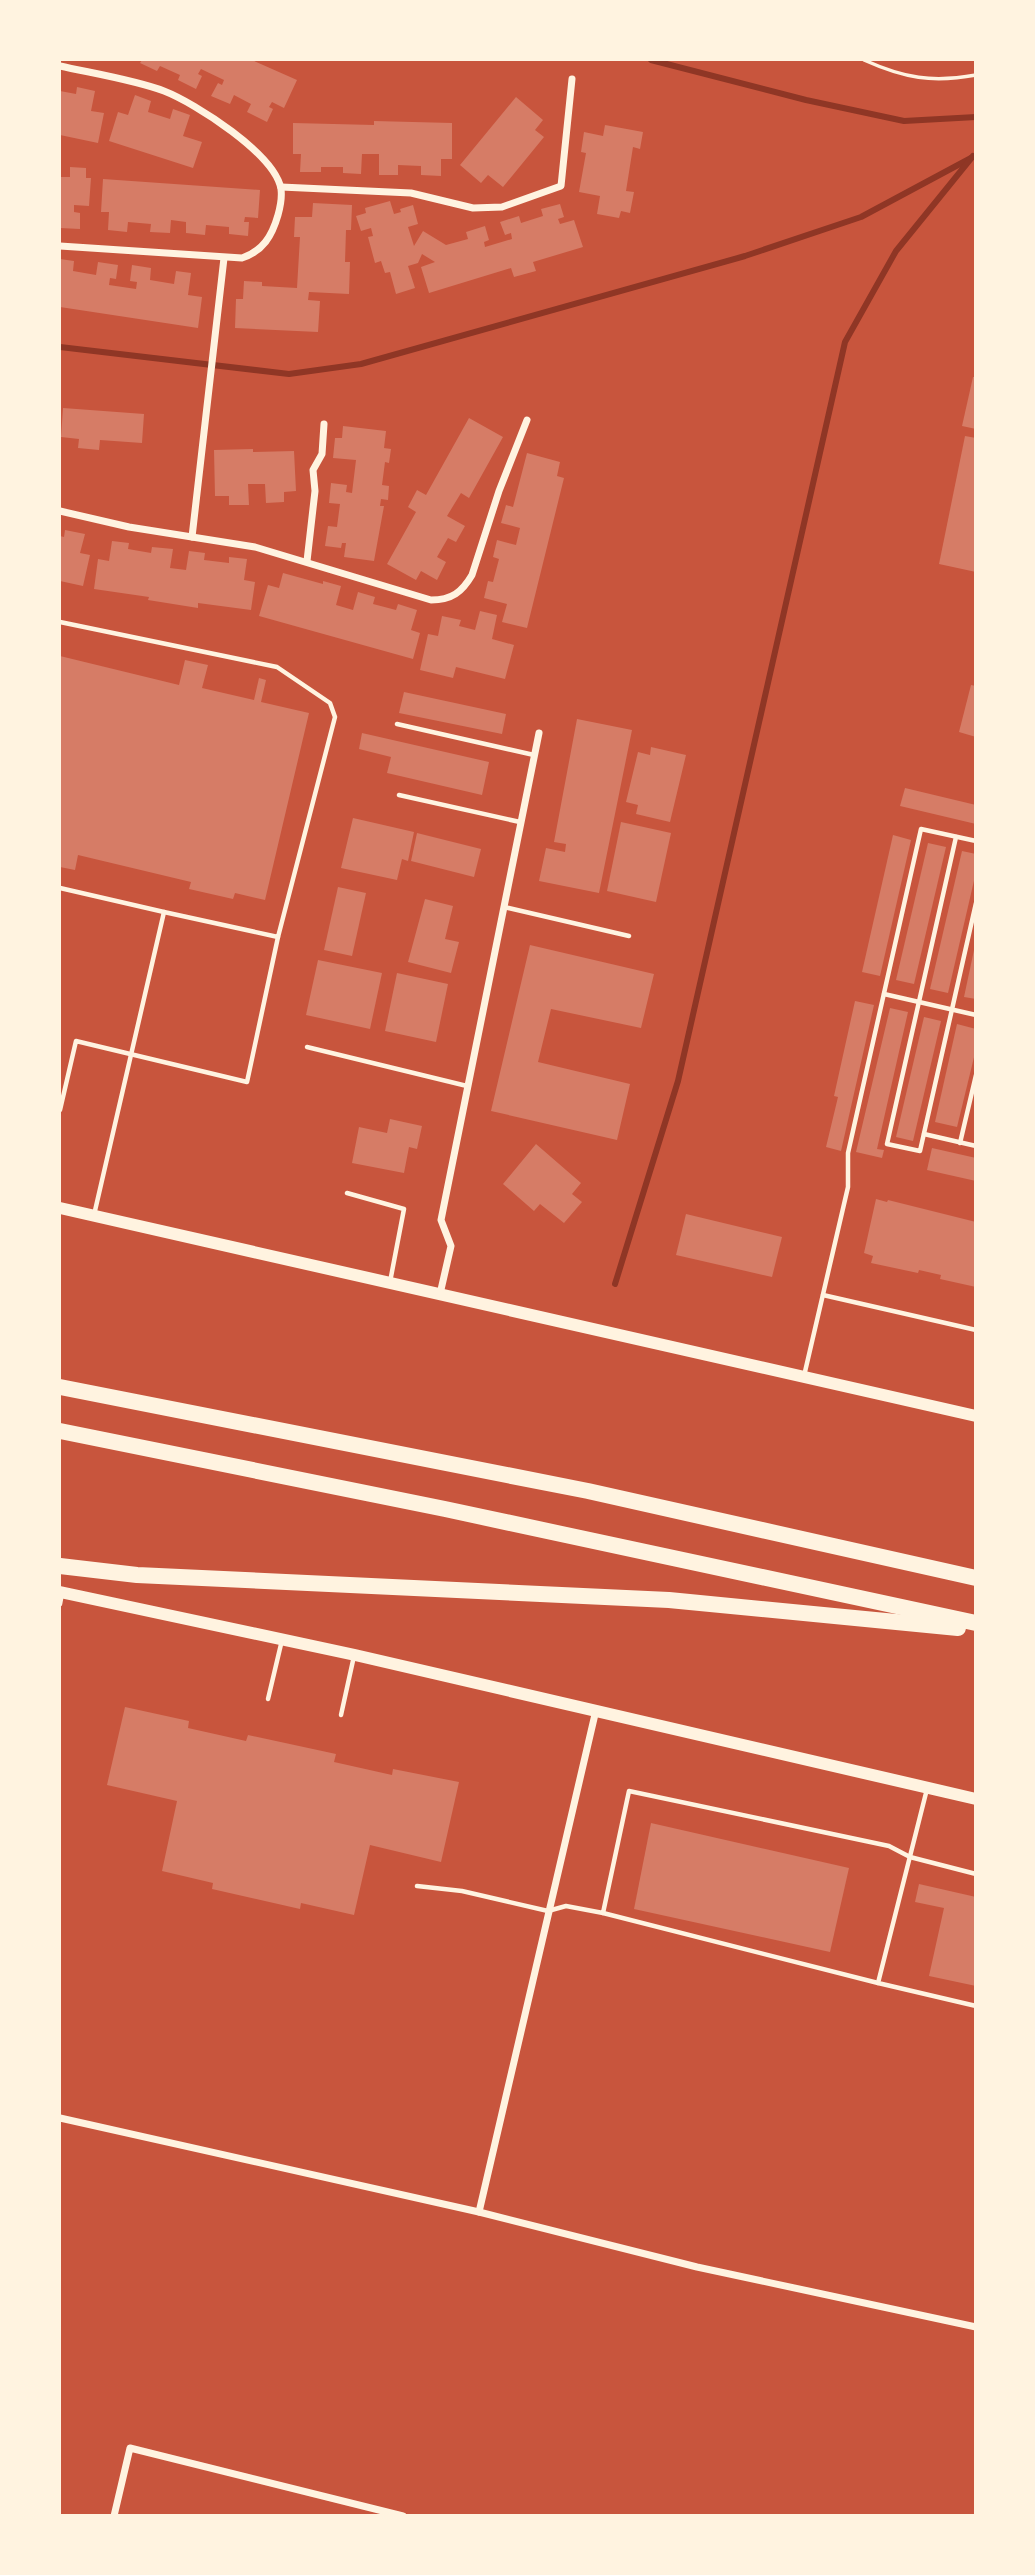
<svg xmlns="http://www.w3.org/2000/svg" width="1035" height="2575" font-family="Jost,sans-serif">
	<rect width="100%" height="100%" fill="#c8553d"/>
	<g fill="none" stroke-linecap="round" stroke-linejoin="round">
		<g stroke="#8f3625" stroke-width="6">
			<polyline points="651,60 806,100 904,121 976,117"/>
			<polyline points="60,347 289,374 361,364 745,256 861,217 971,158"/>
			<polyline points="615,1284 678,1081 845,342 896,251 973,156"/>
		</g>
	</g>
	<g fill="#d67c66">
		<polygon points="142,60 252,60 297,80 284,108 272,102 269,107 273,109 267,122 247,112 251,104 234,95 230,104 211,96 218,83 222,85 224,80 201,69 198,74 202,76 196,89 178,80 180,75 160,66 157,71 140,63"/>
		<polygon points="77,87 95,91 91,111 104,113 98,143 60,135 60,91 76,94"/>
		<polygon points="135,95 151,101 148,112 170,119 173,109 190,115 183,136 202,142 193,168 109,141 118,112 128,115"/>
		<polygon points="516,97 543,120 535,130 544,137 503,187 488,175 481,183 460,165"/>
		<polygon points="374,121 452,123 452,159 441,159 441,176 421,175 421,166 398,165 398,175 379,175 379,154 362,154 361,174 343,173 343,167 321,167 321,172 300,172 301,154 293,154 293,123 374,125"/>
		<polygon points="605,125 643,132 640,149 633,147 626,191 634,192 630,213 621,211 619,218 597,214 600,196 579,192 586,153 581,152 584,132 603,136"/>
		<polygon points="70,167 86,168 86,178 91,178 89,206 74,205 74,212 80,213 80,229 60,228 60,177 70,177"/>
		<polygon points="103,179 260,190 258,218 245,217 244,222 249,222 248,236 229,234 229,227 206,225 205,235 186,233 186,222 171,220 170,233 150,232 151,224 128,222 127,232 108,230 109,212 101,212"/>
		<polygon points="390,201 394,214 401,212 400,209 413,205 418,224 408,227 414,246 423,231 446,245 468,239 466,232 485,226 489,240 484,242 485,247 512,239 511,233 505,235 500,222 519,216 521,223 543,216 541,209 560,204 564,217 558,219 560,224 574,220 583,247 533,262 536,271 514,277 511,268 429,293 421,267 435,262 422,254 418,263 408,266 415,288 396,294 390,272 385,273 381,261 375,263 368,237 373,236 371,228 361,231 356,216 366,213 365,208"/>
		<polygon points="313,203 352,205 351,230 346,230 345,262 350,262 349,294 309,292 308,300 320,301 318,332 235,328 236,299 243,299 244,281 262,282 262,286 297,288 300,237 294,237 295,217 312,217"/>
		<polygon points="60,259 74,261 73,271 96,275 98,262 118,265 116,279 110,278 109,285 136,289 137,282 130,281 132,265 151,268 150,280 174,284 176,271 191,273 188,295 202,297 198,328 60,307"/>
		<polygon points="973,377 976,377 976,429 962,426"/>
		<polygon points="63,408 144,414 142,443 100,440 99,450 78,448 79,439 61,437"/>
		<polygon points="469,418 503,437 469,498 461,493 447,516 465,526 456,542 448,538 437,557 446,562 437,580 421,571 416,580 387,564 416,512 408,507 417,490 426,495"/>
		<polygon points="343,426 386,431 384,448 391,449 389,463 385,462 382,485 389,486 388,500 381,499 380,506 384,506 374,561 344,557 346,543 342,543 341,548 325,546 328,526 337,527 340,504 329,503 331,483 347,485 346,492 352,493 356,460 333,458 335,438 342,438"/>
		<polygon points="965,436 976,438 976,572 939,564"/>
		<polygon points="253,449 253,452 294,451 296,491 284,492 284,502 266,503 265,484 248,484 249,505 229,505 229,496 215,496 214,450"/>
		<polygon points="527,453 560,462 557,476 564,478 527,628 502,622 507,604 484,598 488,581 493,582 499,559 493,557 497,540 516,545 520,528 501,523 506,505 513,507"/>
		<polygon points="65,530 85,534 80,553 90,555 83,586 60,581 60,536 64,537"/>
		<polygon points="112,541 129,543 128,549 151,553 152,547 173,549 170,568 186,570 189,551 205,553 204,560 229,563 229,557 247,559 244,580 255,582 251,610 198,603 198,608 148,600 149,597 94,589 98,559 109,561"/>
		<polygon points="283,573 323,584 323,581 341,586 336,605 353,610 358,592 375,597 373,604 396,610 398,604 417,610 411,630 420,633 413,659 259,616 268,585 279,588"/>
		<polygon points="480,611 497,615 492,639 514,645 505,679 456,667 453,678 420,670 428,634 438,636 442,616 461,620 459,626 475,630"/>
		<polygon points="60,656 179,685 185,660 208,665 202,688 254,700 259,678 266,680 261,702 309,713 265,900 235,893 233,899 189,889 191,882 78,855 75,870 60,867"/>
		<polygon points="971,685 976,686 976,737 959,732"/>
		<polygon points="404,692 506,714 502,734 399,713"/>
		<polygon points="577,719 632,730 599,893 539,881 546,848 565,852 566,844 554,842"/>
		<polygon points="362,733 489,762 482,795 387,773 391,757 359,749"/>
		<polygon points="651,747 686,755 670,822 636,814 638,805 626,802 638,752 650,755"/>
		<polygon points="905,788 976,805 976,824 900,806"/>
		<polygon points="353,818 414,832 408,861 402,859 397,880 341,868"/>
		<polygon points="621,822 671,833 656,902 607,891"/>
		<polygon points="417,833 481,849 474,877 411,861"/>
		<polygon points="893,835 911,840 880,976 862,972"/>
		<polygon points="928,843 946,847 914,984 896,980"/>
		<polygon points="962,851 976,854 976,872 948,993 930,989"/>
		<polygon points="338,887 366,893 352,956 324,950"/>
		<polygon points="425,899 453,906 445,939 459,942 451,973 408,962"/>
		<polygon points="530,945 654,974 641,1028 551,1009 538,1062 630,1084 617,1140 491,1111"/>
		<polygon points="974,950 976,950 976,999 964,997"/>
		<polygon points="318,960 382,973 370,1029 306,1015"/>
		<polygon points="397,973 448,984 436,1042 385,1031"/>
		<polygon points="855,1001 874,1005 841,1151 826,1147 838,1097 834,1096"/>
		<polygon points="890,1008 908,1012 877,1149 884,1150 882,1158 856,1152"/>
		<polygon points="924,1017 941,1021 913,1141 896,1137"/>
		<polygon points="957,1024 976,1029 976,1049 957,1127 935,1122"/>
		<polygon points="390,1119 422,1126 417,1149 409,1147 404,1173 352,1163 359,1127 387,1133"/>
		<polygon points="536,1144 581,1183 572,1194 582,1202 564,1223 540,1204 534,1211 503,1184"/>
		<polygon points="932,1148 976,1158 976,1181 927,1170"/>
		<polygon points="876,1199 887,1202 888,1200 976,1222 976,1287 940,1279 941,1275 919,1270 918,1273 871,1263 873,1256 864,1253"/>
		<polygon points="686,1214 782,1237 772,1277 676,1255"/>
		<polygon points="125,1707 189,1721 188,1728 246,1741 248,1735 336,1754 334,1762 392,1775 393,1769 459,1782 441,1862 370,1845 354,1915 301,1903 300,1909 212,1889 213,1883 162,1871 177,1801 107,1785"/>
		<polygon points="651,1823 849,1868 830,1952 634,1909"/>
		<polygon points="919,1884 976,1897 976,1986 929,1976 944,1908 915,1902"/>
	</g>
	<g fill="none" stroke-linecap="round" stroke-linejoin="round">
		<path stroke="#fff3e0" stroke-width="3.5" d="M864 60C904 78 932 83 976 75"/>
		<g stroke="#fff3e0" stroke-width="4.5">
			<polyline points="60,622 277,667 330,703 335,717 278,937 164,912 94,1215"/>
			<polyline points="397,724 534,755"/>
			<polyline points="399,795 520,822"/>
			<polyline points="956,837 887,1144 920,1151 976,903"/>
			<polyline points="60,888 164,912"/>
			<polyline points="504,907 629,936"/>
			<polyline points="884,994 976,1015"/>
			<polyline points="307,1047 467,1086"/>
			<polyline points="60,1110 76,1041 247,1082 278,937"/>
			<polyline points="924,1134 976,1146"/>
			<polyline points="960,1143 976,1075"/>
			<polyline points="347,1193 404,1209 390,1282"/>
			<polyline points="823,1295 976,1330"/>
			<polyline points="804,1376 848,1187 848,1153 921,829 976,841"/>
			<polyline points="60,1604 62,1593"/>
			<polyline points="268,1699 282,1640"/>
			<polyline points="341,1715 354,1656"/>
			<polyline points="927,1789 878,1983 976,2006"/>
			<polyline points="417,1886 462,1891 548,1911 566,1906 603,1913 629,1791 889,1846 910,1857 976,1874"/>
			<polyline points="603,1913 878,1983"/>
		</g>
		<g stroke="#fff3e0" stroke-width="7">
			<path d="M60 66C91 73 135 80 164 91 195 103 275 154 281 189 282 197 280 208 278 215 272 236 263 251 242 258L60 246"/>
			<polyline points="281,187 411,193 473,208 502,207 561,186 572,79"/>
			<path d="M60 511 129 527 255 547 431 600C452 600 462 592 472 575L499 491 527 420"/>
			<polyline points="192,537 224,258"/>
			<polyline points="307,561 315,491 313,470 322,454 324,424"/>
			<polyline points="440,1294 451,1246 441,1220 539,733"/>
			<polyline points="60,2118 479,2212 697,2267 976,2327"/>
			<polyline points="479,2212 596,1710"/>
			<polyline points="114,2516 130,2448 403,2516"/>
		</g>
		<g stroke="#fff3e0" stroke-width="12">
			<polyline points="60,1208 976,1416"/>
			<polyline points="60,1592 355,1655 976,1799"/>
		</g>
		<g stroke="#fff3e0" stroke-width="16">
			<polyline points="60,1387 588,1491 976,1578"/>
			<polyline points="60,1431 445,1509 976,1623"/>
			<polyline points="60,1566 137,1575 669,1600 958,1628"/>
		</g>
	</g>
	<rect width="1035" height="2575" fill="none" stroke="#fff3e0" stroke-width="122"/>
</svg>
